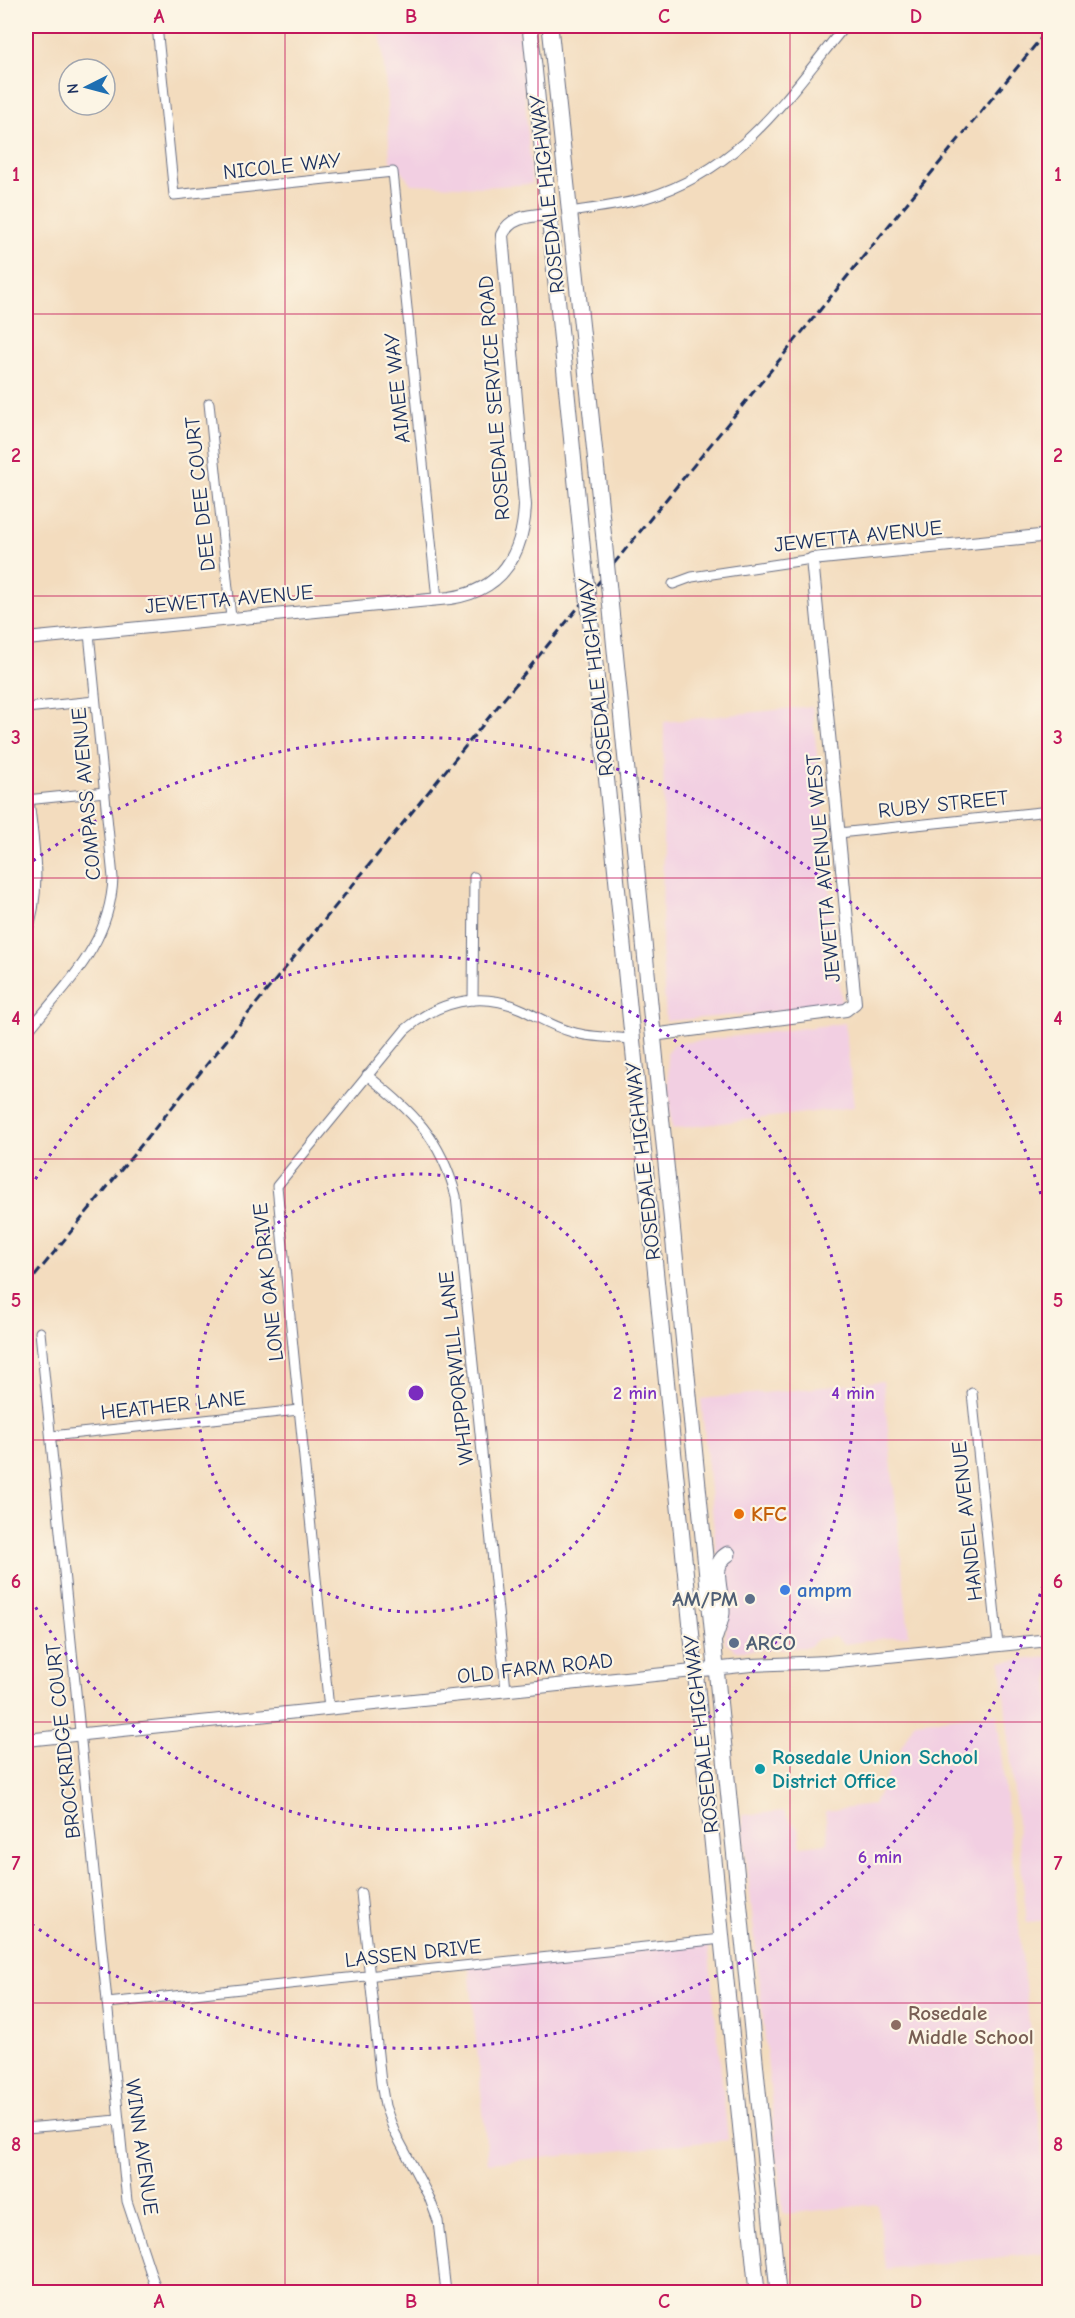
<svg xmlns="http://www.w3.org/2000/svg" width="1075" height="2318" font-family="'Comic Neue',sans-serif">
	<rect width="100%" height="100%" fill="#fcf5e5"/>
	<filter id="ink" filterUnits="userSpaceOnUse"><feTurbulence type="fractalNoise" baseFrequency=".0167" numOctaves="2"/><feDisplacementMap in="SourceGraphic" scale="12" xChannelSelector="R" yChannelSelector="G"/><feConvolveMatrix kernelMatrix="1 2 1 2 8 2 1 2 1" color-interpolation-filters="sRGB"/></filter>
	<filter id="wash" filterUnits="userSpaceOnUse"><feTurbulence type="fractalNoise" baseFrequency=".008" numOctaves="4" result="noise"/><feDisplacementMap in="SourceGraphic" scale="24" xChannelSelector="R" yChannelSelector="G"/><feGaussianBlur stdDeviation="1.35" result="paint"/><feColorMatrix in="noise" values="0 0 0 0 0 0 0 0 0 0 0 0 0 0 0 0 0 1.4 0 .05"/><feComposite in="paint" operator="in"/></filter>
	<g filter="url(#wash)">
		<rect width="100%" height="100%" fill="#f3dcbe"/>
		<g fill="#f2cfe2">
			<polygon points="380,26 519,26 532,184 483,187 411,184 399,167 390,161 386,87"/>
			<polygon points="812,706 842,1006 666,1021 662,956 664,722"/>
			<polygon points="845,1023 854,1107 672,1129 667,1052 673,1044"/>
			<polygon points="883,1381 909,1635 844,1644 834,1637 818,1639 809,1647 737,1651 725,1643 728,1612 724,1570 716,1550 701,1399"/>
			<polygon points="1049,1657 1049,1920 1027,1922 1001,1662"/>
			<polygon points="997,1713 1049,2217 1049,2252 885,2269 878,2204 783,2214 742,1815 783,1811 799,1830 801,1846 828,1843 825,1811 873,1805 914,1722"/>
			<polygon points="708,1942 728,2140 488,2163 469,1966"/>
		</g>
	</g>
	<g filter="url(#ink)">
		<g fill="none" stroke-linecap="round" stroke-linejoin="round">
			<g stroke="#676c80" stroke-width="11">
				<g id="minor">
					<polyline points="157,26 174,195 393,172 437,599"/>
					<path d="M570 212C595 208 621 205 646 198 742 169 785 99 845 26"/>
					<polyline points="209,403 231,618"/>
					<polyline points="673,584 692,577 812,559"/>
					<polyline points="26,708 95,701"/>
					<polyline points="26,800 105,792"/>
					<polyline points="839,833 1050,811"/>
					<path d="M26 935C43 891 34 845 29 800"/>
					<polyline points="473,1000 474,877"/>
					<path d="M26 1034C66 983 110 946 113 878L89 633"/>
					<path d="M367 1075C413 1113 440 1136 456 1196L506 1690"/>
					<polyline points="40,1332 127,2201 157,2292"/>
					<polyline points="972,1393 998,1645"/>
					<polyline points="51,1436 299,1410"/>
					<path d="M329 1709 277 1186 405 1030C437 1002 480 990 521 1009 538 1017 554 1027 572 1032 591 1038 612 1037 632 1039"/>
					<polyline points="361,1893 381,2083 385,2106 394,2131 429,2197 438,2221 446,2292"/>
					<polyline points="107,2003 722,1939"/>
					<polyline points="26,2128 118,2120"/>
				</g>
			</g>
			<g stroke="#676c80" stroke-width="14">
				<g id="tertiary">
					<path d="M26 639 450 598C502 590 523 555 525 505L502 235C510 216 531 216 549 214"/>
					<polyline points="652,1035 846,1010 855,1003 812,559 1050,535"/>
					<polyline points="26,1740 751,1665 828,1662 1050,1640"/>
				</g>
			</g>
			<g stroke="#676c80" stroke-width="17">
				<g id="primary">
					<polyline points="530,26 584,563"/>
					<polyline points="550,26 604,539"/>
					<polyline points="612,620 778,2292"/>
					<polyline points="593,643 757,2292"/>
					<path d="M715 1637C717 1630 721 1621 722 1613 723 1595 708 1565 728 1554"/>
				</g>
			</g>
			<use href="#minor" stroke="#fff" stroke-width="9"/>
			<use href="#tertiary" stroke="#fff" stroke-width="12"/>
			<use href="#primary" stroke="#fff" stroke-width="15"/>
			<polyline stroke="#1b2f5e" stroke-width="3" stroke-dasharray="9 4.5" stroke-linecap="butt" points="26,1287 1050,27"/>
			<g stroke="#676c80" stroke-width="17" stroke-linecap="butt">
				<g id="primary-bridge">
					<polyline points="604,539 612,620"/>
					<polyline points="584,563 593,643"/>
				</g>
			</g>
			<use href="#primary-bridge" stroke="#fff" stroke-width="15"/>
		</g>
	</g>
	<path fill="none" stroke="#c2185b" stroke-width="1.5" stroke-opacity="0.55" d="M285 26V2292M538 26V2292M790 26V2292M26 314H1050M26 596H1050M26 878H1050M26 1159H1050M26 1440H1050M26 1722H1050M26 2003H1050"/>
	<g fill="none" stroke="#7b2cbf" stroke-width="3" stroke-dasharray="3 6">
		<circle cx="416" cy="1393" r="219"/>
		<path d="M27 1195A437 437 0 1 1 27 1591"/>
		<path d="M1048 1568A656 656 0 0 1 26 1920M26 866A656 656 0 0 1 1048 1218"/>
	</g>
	<circle fill="#e8710a" stroke="#fcf5e5" stroke-width="2" cx="739" cy="1514" r="6"/>
	<circle fill="#3f7fe0" stroke="#fcf5e5" stroke-width="2" cx="785" cy="1590" r="6"/>
	<g fill="#5c6f8a" stroke="#fcf5e5" stroke-width="2">
		<circle cx="750" cy="1599" r="6"/>
		<circle cx="734" cy="1643" r="6"/>
	</g>
	<circle fill="#0f9aa8" stroke="#fcf5e5" stroke-width="2" cx="760" cy="1769" r="6"/>
	<circle fill="#8d6e63" stroke="#fcf5e5" stroke-width="2" cx="896" cy="2025" r="6"/>
	<g text-anchor="middle" dominant-baseline="central" stroke-width="4.5" stroke-linejoin="round" paint-order="stroke">
		<g font-size="21" fill="#1b2f5e" stroke="#fcf5e5">
			<text transform="translate(282 166) rotate(-6)">NICOLE WAY</text>
			<text transform="translate(547 194) rotate(-96)">ROSEDALE HIGHWAY</text>
			<text transform="translate(397 388) rotate(-96)">AIMEE WAY</text>
			<text transform="translate(494 398) rotate(-94)">ROSEDALE SERVICE ROAD</text>
			<text transform="translate(200 494) rotate(-96)">DEE DEE COURT</text>
			<text transform="translate(858 536) rotate(-6)">JEWETTA AVENUE</text>
			<text transform="translate(229 599) rotate(-5)">JEWETTA AVENUE</text>
			<text transform="translate(596 677) rotate(-96)">ROSEDALE HIGHWAY</text>
			<text transform="translate(86 794) rotate(-95)">COMPASS AVENUE</text>
			<text transform="translate(943 804) rotate(-6)">RUBY STREET</text>
			<text transform="translate(823 868) rotate(-95)">JEWETTA AVENUE WEST</text>
			<text transform="translate(643 1161) rotate(-96)">ROSEDALE HIGHWAY</text>
			<text transform="translate(268 1282) rotate(-96)">LONE OAK DRIVE</text>
			<text transform="translate(456 1368) rotate(-96)">WHIPPORWILL LANE</text>
			<text transform="translate(173 1405) rotate(-6)">HEATHER LANE</text>
			<text transform="translate(967 1521) rotate(-96)">HANDEL AVENUE</text>
			<text transform="translate(535 1668) rotate(-6)">OLD FARM ROAD</text>
			<text transform="translate(701 1734) rotate(-96)">ROSEDALE HIGHWAY</text>
			<text transform="translate(63 1741) rotate(-96)">BROCKRIDGE COURT</text>
			<text transform="translate(413 1953) rotate(-6)">LASSEN DRIVE</text>
			<text transform="translate(142 2147) rotate(82)">WINN AVENUE</text>
		</g>
		<g font-size="21" font-weight="bold" fill="#c56008" stroke="#fcf5e5" text-anchor="start">
			<text x="751" y="1514">KFC</text>
		</g>
		<g font-size="21" font-weight="bold" fill="#366cbe" stroke="#fcf5e5" text-anchor="start">
			<text x="797" y="1590">ampm</text>
		</g>
		<g font-size="21" font-weight="bold" fill="#4e5e75" stroke="#fcf5e5" text-anchor="end">
			<text x="738" y="1599">AM/PM</text>
			<text x="746" y="1643" text-anchor="start">ARCO</text>
		</g>
		<g font-size="21" font-weight="bold" fill="#0d838f" stroke="#fcf5e5" text-anchor="start">
			<text x="772" y="1757">Rosedale Union School<tspan x="772" dy="24">District Office</tspan></text>
		</g>
		<g font-size="21" font-weight="bold" fill="#785e54" stroke="#fcf5e5" text-anchor="start">
			<text x="908" y="2013">Rosedale<tspan x="908" dy="24">Middle School</tspan></text>
		</g>
	</g>
	<circle cx="416" cy="1393" r="9" fill="#7b2cbf" stroke="#fcf5e5" stroke-width="3"/>
	<g font-size="18" text-anchor="middle" font-weight="bold" fill="#7b2cbf" stroke="#fcf5e5" stroke-width="4.5" stroke-linejoin="round" paint-order="stroke">
		<text x="635" y="1399">2 min</text>
		<text x="853" y="1399">4 min</text>
		<text x="880" y="1863">6 min</text>
	</g>
	<rect width="1075" height="2318" fill="none" stroke="#fcf5e5" stroke-width="66"/>
	<g transform="translate(87 87) rotate(264)"><circle r="28" fill="#fcf5e5" stroke="#a2a6af" stroke-width="1.5"/>
	<path d="M0-4.5L10 22L0 15L-10 22Z" fill="#1f6fb2"/>
	<text y="-9" font-size="16" font-weight="bold" text-anchor="middle" fill="#1b2f5e">N</text>
	</g>
	<rect x="33" y="33" width="1009" height="2252" fill="none" stroke="#c2185b" stroke-width="2"/>
	<g font-size="20" text-anchor="middle" font-weight="bold" fill="#c2185b">
		<text x="159" y="23">A</text>
		<text x="411" y="23">B</text>
		<text x="664" y="23">C</text>
		<text x="916" y="23">D</text>
		<text x="16" y="181">1</text>
		<text x="1058" y="181">1</text>
		<text x="16" y="462">2</text>
		<text x="1058" y="462">2</text>
		<text x="16" y="744">3</text>
		<text x="1058" y="744">3</text>
		<text x="16" y="1025">4</text>
		<text x="1058" y="1025">4</text>
		<text x="16" y="1307">5</text>
		<text x="1058" y="1307">5</text>
		<text x="16" y="1588">6</text>
		<text x="1058" y="1588">6</text>
		<text x="16" y="1870">7</text>
		<text x="1058" y="1870">7</text>
		<text x="16" y="2151">8</text>
		<text x="1058" y="2151">8</text>
		<text x="159" y="2308">A</text>
		<text x="411" y="2308">B</text>
		<text x="664" y="2308">C</text>
		<text x="916" y="2308">D</text>
	</g>
</svg>
